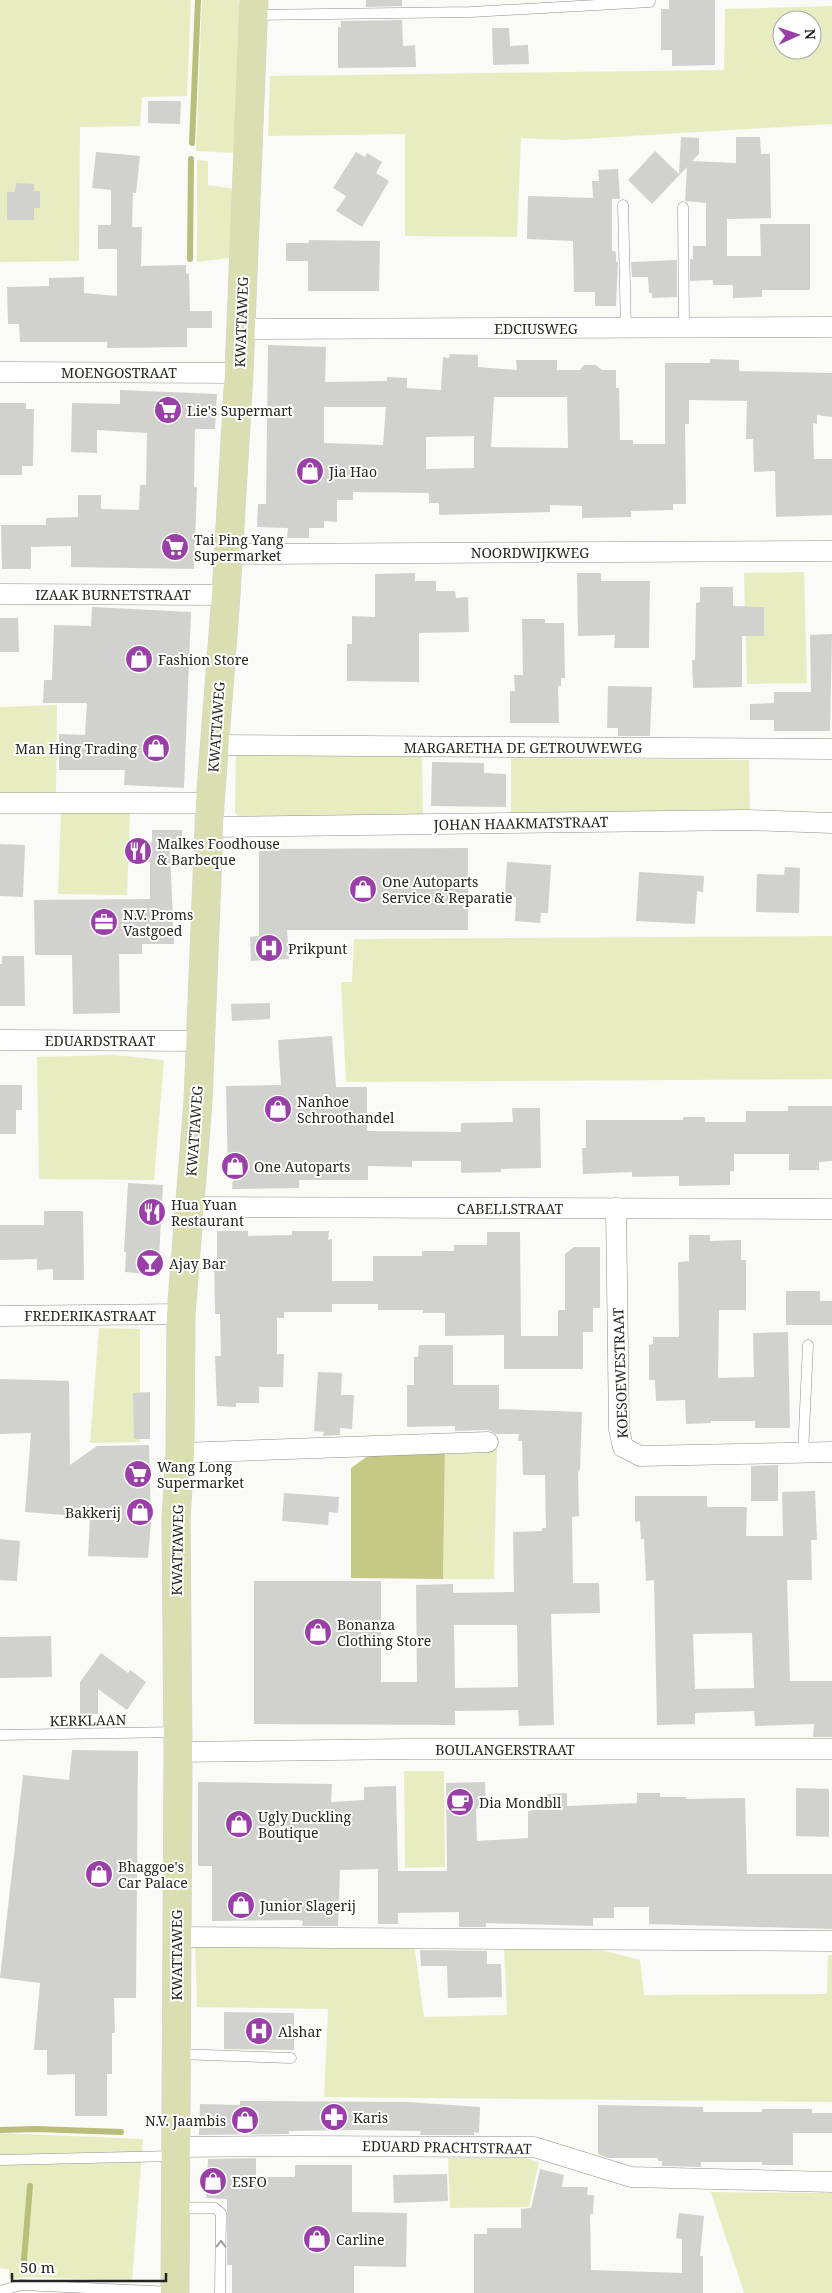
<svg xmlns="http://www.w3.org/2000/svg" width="832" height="2293" font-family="'Noto Serif',serif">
	<rect width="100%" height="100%" fill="#fafaf7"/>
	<g fill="#e8edc1" fill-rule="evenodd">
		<polygon points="0,0 191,0 187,96 142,97 140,126 80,127 79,261 0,262"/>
		<polygon points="202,0 239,0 240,56 236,153 196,151"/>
		<path d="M832 6V124L565 140 521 138 517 237 405 236V134L268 136 270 76 724 70 725 9ZM782 20H812V50H782Z"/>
		<polygon points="197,160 208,161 208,185 235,189 229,258 197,262"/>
		<polygon points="804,572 807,683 747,684 744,573"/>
		<polygon points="57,705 56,795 0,796 0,707"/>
		<polygon points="236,754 422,755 423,815 240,818 235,812"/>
		<polygon points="511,758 749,760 750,816 511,816"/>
		<polygon points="61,811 130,811 127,895 58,894"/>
		<polygon points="832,936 832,1079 346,1082 341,982 352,982 354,939"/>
		<polygon points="114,1055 164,1060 154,1180 39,1179 37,1057"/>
		<polygon points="99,1328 140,1329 140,1442 90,1443"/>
		<polygon points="497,1444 494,1579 443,1579 445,1447"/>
		<polygon points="404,1771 444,1771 445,1867 405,1868"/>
		<polygon points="195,1943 414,1944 424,2017 507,2015 504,1945 586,1946 640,1960 644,1995 827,1994 828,1955 832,1955 832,2102 324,2097 328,2009 197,2007"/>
		<polygon points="0,2133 143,2139 132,2281 28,2277 9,2279 9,2269 0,2268"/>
		<polygon points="448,2158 526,2158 539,2162 529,2207 450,2208"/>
		<polygon points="711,2192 832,2193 832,2293 744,2293"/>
	</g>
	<polygon fill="#c4ca86" points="445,1447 443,1579 351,1578 351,1468 376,1450"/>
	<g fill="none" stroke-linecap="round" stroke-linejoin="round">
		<g stroke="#b9be7b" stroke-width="6">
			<polyline points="192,143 198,0"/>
			<polyline points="190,259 191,159"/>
			<polyline points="0,2130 36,2129 121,2132"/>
			<polyline points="23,2272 30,2186"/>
		</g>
	</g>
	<g fill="#d1d1ce" fill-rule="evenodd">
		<polygon points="366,0 402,0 402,6 366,7"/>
		<polygon points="669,0 715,0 715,65 672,66 672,50 661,50 661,9 669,9"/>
		<polygon points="402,20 403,46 415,45 416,67 338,68 338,27 341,27 341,21"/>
		<polygon points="492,28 509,28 510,46 528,45 529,64 493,65"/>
		<polygon points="148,101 181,101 180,124 148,123"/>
		<polygon points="681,137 699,138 699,154 692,161 736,163 736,137 760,137 761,154 770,154 771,218 727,219 727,256 761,256 760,224 810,224 810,290 762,290 762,297 733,298 733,285 713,285 713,280 690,281 690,259 693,259 693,246 706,246 706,203 685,201 687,167 652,204 628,180 655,151 679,174"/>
		<polygon points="96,152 140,156 136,193 133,193 132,227 142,227 141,266 186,265 186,273 189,274 190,311 212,311 212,328 187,328 187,347 107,348 107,342 20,342 19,324 8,324 7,287 49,286 49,278 84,277 84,293 117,296 117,249 98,249 98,225 111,225 111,190 92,188"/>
		<polygon points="356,152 365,157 367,153 382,162 376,173 389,181 362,227 336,211 346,196 333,188"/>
		<polygon points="618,169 620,199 612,199 612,251 616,252 616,262 618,262 616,306 595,306 595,292 574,292 573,241 527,239 528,196 593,198 592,181 599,181 598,170"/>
		<polygon points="16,183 34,184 34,191 40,191 40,208 34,208 34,220 7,220 7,192 15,192"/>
		<polygon points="309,240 380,241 379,291 308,291 308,261 286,261 286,243 309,243"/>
		<polygon points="677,260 677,297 652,298 652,293 649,293 648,277 632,277 631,262"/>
		<path d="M268 345 326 347 325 382 387 381V377L407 378V388L441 390 443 357 449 358 450 354 478 355V367L517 370 516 360H557V370H580L584 365H596L602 370H616V388H619L620 440H633V444H665V363H710V359L739 360V371L832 373V417L817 415V424L813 423 814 459H832V515L776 517 775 471 754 472 753 439H746L747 401 689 400V424H685L686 504H673V510L631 511V517L582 518V506L550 505V512L439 515V503H429V493L353 492V500H337V522L324 521V528H309V538H287L288 528 257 527 258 504H266ZM494 397H567L568 448 491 447ZM324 407H386L383 445 324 443ZM474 436V468L426 469V437Z"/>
		<polygon points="120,390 217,394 215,429 195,429 194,487 197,487 194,569 71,567 71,546 31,547 31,569 2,569 1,525 46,525 46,518 78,517 78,495 101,495 101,509 139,510 140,485 146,485 147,433 97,430 97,453 71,452 72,403 120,404"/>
		<polygon points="0,403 26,403 26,409 34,409 33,466 22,466 22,475 0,475"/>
		<polygon points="415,573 415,581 436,581 436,591 455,591 456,598 468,597 469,632 419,633 419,682 347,681 347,644 352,644 352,616 375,617 375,574"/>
		<polygon points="577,573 601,573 601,581 650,581 649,648 614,648 615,635 578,636"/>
		<polygon points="700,587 733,587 733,606 764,607 764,636 742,636 742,687 693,688 692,660 695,660 696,603 700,602"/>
		<polygon points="92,607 191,612 184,788 124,785 125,770 59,770 59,734 85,735 87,703 43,703 44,680 52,680 54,625 91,626"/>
		<polygon points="0,618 18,618 19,652 0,652"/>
		<polygon points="522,619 545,619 545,623 564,623 565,678 561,678 561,686 558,686 559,723 510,723 510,691 515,691 514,675 523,675"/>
		<polygon points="832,634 830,731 774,731 774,720 750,720 750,704 774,703 774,692 811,692 810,635"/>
		<polygon points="608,686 652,687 650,736 618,736 618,728 607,728"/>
		<polygon points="432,762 484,763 484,773 506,774 506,807 431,806"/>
		<polygon points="152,830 182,830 182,851 170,851 174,944 142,944 142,954 119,954 120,1013 73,1014 72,955 35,955 34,900 150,899 150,862 130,861 130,841 152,842"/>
		<polygon points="0,844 25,845 23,897 0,896"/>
		<polygon points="468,848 468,930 287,930 289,959 251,961 250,937 259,936 259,849"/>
		<polygon points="507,862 551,865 548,913 541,913 540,923 515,921 516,897 505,896"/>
		<polygon points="785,867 800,868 799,913 756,912 757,874 784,875"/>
		<polygon points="639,872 704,876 703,892 697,891 695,924 636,921"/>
		<polygon points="2,956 24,956 25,1006 0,1006 0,964 2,964"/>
		<polygon points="270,1003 270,1019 232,1021 231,1004"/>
		<polygon points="332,1036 336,1087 367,1087 367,1131 461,1132 461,1123 513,1122 512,1108 540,1108 541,1168 501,1169 501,1172 461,1173 461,1161 412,1161 412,1167 368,1166 368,1180 299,1180 299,1188 232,1189 233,1178 228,1178 226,1086 281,1085 278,1040"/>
		<polygon points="0,1085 22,1085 22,1110 16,1110 16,1134 0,1134"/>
		<polygon points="788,1106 832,1106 832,1161 819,1162 819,1170 789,1170 789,1154 734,1154 734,1171 730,1171 730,1185 679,1186 679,1176 632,1177 632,1172 583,1174 582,1148 586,1148 586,1120 683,1120 683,1117 705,1117 705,1122 746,1122 746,1111 788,1111"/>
		<polygon points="128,1183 163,1185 158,1275 125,1272 126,1252 124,1252"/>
		<polygon points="44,1211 83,1211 84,1280 53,1280 53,1269 37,1270 37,1259 0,1260 0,1225 44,1225"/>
		<polygon points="217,1231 248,1231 248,1236 292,1235 292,1231 329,1231 328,1240 332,1239 332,1281 373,1281 373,1256 422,1256 422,1251 454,1251 454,1245 487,1245 487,1232 520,1232 521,1336 558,1336 558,1310 565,1310 565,1254 574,1247 600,1247 600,1308 593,1308 593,1332 583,1332 583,1369 504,1369 504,1335 445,1336 445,1313 423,1313 423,1310 378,1310 378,1304 332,1304 332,1312 284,1312 284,1318 277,1318 277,1354 284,1354 283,1387 259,1387 259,1403 236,1403 236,1407 217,1406 215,1356 221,1356 220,1314 215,1314 214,1259 217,1259"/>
		<polygon points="689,1235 710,1235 710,1241 741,1240 741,1260 746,1260 746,1310 719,1310 718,1378 754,1377 753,1333 788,1332 790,1428 755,1428 755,1421 711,1421 711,1423 686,1424 685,1400 656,1401 655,1380 649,1380 649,1345 653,1344 653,1337 679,1337 678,1262 689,1261"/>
		<polygon points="786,1291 820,1291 820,1301 832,1301 832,1325 786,1325"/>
		<path d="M419 1345H453V1385H499V1409L582 1412 580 1469 578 1472 579 1516 572 1517 573 1583H599L600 1613 551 1614 554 1725 519 1726 518 1710 455 1711V1725L254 1724V1581H381V1682H417L416 1585 453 1584V1593L514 1592 513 1532 542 1531V1528H546L545 1475H523L522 1441H518L519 1434H497L488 1430 455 1431V1426L407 1427V1385H414V1357H418ZM454 1625H517L518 1687 455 1688Z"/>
		<polygon points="318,1372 342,1373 341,1395 354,1395 352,1429 340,1428 340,1435 323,1436 324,1432 314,1431"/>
		<polygon points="0,1379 69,1381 70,1465 97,1446 149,1445 151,1522 148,1558 88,1556 90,1517 25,1512 31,1433 0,1434"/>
		<polygon points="150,1392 150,1439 134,1439 133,1393"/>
		<polygon points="778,1465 778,1501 751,1501 751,1466"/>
		<path d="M815 1491 817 1540H811L812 1580H787L790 1681H832V1737H813L814 1724 755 1726 754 1711 695 1713V1724L657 1725 654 1580 646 1581 644 1539H641L640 1521 635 1522V1496H707V1507H747L746 1536H783L782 1492ZM752 1633 754 1688 695 1689 693 1634Z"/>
		<polygon points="284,1493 339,1497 338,1513 329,1512 328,1525 282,1521"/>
		<polygon points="0,1539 20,1541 17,1581 0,1580"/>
		<polygon points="51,1636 52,1677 0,1678 0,1637"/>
		<polygon points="101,1653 128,1673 130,1670 146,1682 127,1710 98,1689 98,1714 80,1714 80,1682"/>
		<polygon points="72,1750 138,1751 136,1998 114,1998 115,2033 112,2033 112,2074 107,2074 107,2116 75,2116 75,2074 47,2075 47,2050 34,2050 40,1983 0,1978 23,1775 69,1780"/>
		<polygon points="198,1782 332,1784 331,1802 364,1800 364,1787 396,1786 398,1871 447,1871 446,1783 485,1782 486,1809 476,1809 477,1841 528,1838 528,1811 531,1811 531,1801 548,1801 547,1794 567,1793 567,1806 637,1803 637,1793 660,1793 660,1797 686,1797 686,1799 745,1798 747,1874 832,1874 832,1929 649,1924 649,1907 614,1907 614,1918 593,1918 593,1926 486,1923 486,1927 459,1927 459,1912 398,1913 398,1924 378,1924 378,1869 340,1870 338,1926 302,1926 303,1921 298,1920 212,1921 212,1866 198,1866"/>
		<polygon points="796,1788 829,1789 829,1837 796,1836"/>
		<polygon points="420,1950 487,1951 487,1964 501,1964 502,1997 448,1998 447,1966 421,1966"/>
		<polygon points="224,2012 294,2013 294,2050 224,2049"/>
		<polygon points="240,2101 407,2102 480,2107 479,2133 474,2132 474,2135 420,2135 421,2131 356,2130 289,2131 289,2134 199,2135 200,2104 240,2105"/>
		<polygon points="598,2105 703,2107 703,2112 762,2112 762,2109 812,2109 812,2113 832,2113 832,2133 793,2133 793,2165 762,2165 762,2162 701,2162 701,2167 662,2166 662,2161 658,2161 658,2158 608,2158 598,2154"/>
		<polygon points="256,2158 256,2177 295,2177 295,2165 352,2165 352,2212 407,2213 406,2267 354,2266 354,2293 232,2293 232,2265 227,2265 227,2199 206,2198 208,2159"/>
		<polygon points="540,2169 564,2175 562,2187 588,2187 587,2195 594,2195 593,2214 590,2214 591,2270 682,2273 682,2239 676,2238 679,2213 704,2216 700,2256 703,2256 703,2293 474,2293 474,2234 487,2234 487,2228 521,2228 521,2209 531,2208"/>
		<polygon points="447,2174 448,2201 394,2203 393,2175"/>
	</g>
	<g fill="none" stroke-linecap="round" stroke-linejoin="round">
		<g stroke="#90918d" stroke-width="11">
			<g id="lane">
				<polyline points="254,15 471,12 650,2"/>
				<polyline points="623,205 626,328"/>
				<polyline points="683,207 684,328"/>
				<polyline points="803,1453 808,1345"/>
				<polyline points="0,1735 176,1732"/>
				<polyline points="177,2054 291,2058"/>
				<polyline points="0,2160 175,2156"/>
				<polyline points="177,2208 215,2208 221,2213 220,2293"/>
				<polyline points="0,2291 21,2285 173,2292"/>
			</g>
		</g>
		<g stroke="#90918d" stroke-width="21">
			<g id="street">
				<polyline points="241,329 832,327"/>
				<polyline points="0,372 239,373"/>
				<polyline points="229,554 832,551"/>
				<polyline points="0,594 226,595"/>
				<polyline points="214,745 832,749"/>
				<polyline points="0,803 210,803"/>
				<polyline points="209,827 746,820 832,823"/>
				<polyline points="0,1040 200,1041"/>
				<polyline points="188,1207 832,1209"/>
				<polyline points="616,1208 619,1429 623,1447 640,1456 832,1452"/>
				<polyline points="0,1316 181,1314"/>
				<polyline points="180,1453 488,1442"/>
				<polyline points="178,1752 409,1749 832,1749"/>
				<polyline points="175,1937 832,1941"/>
				<polyline points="177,2147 299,2146 534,2147 631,2177 832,2182"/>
			</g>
		</g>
		<g stroke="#d3d4d3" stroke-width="29">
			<polyline id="primary" points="175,2293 178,1752 176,1519 180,1453 181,1314 198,1102 210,803 226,595 239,373 254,0"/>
		</g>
		<use href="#lane" stroke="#fff" stroke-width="10"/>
		<use href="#street" stroke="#fff" stroke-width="20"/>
		<use href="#primary" stroke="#dbdeb1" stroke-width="28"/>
	</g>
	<defs><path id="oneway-chevron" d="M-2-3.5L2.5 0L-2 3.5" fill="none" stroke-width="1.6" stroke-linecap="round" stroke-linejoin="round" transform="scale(1.25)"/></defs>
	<use stroke="#9d9d9c" href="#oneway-chevron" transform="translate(221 2244) rotate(-89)"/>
	<defs>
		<g id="supermarket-disc" transform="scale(1.4375)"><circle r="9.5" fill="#9a3ea8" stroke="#fffffe"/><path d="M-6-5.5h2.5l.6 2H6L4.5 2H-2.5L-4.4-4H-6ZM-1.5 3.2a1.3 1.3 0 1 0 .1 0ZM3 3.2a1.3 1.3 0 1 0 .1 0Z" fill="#fff"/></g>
		<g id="shop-disc" transform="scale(1.4375)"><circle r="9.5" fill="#9a3ea8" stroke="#fffffe"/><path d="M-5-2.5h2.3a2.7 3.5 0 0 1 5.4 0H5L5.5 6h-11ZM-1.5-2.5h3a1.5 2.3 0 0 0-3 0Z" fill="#fff"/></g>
		<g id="restaurant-disc" transform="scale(1.4375)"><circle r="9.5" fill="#9a3ea8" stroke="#fffffe"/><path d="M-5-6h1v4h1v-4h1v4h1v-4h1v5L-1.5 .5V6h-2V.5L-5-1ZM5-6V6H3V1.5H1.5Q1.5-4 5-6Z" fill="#fff"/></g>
		<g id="office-disc" transform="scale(1.4375)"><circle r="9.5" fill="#9a3ea8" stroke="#fffffe"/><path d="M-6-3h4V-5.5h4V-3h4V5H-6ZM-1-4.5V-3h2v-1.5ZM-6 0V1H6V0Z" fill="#fff"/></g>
		<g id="hospital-disc" transform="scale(1.4375)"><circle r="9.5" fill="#9a3ea8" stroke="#fffffe"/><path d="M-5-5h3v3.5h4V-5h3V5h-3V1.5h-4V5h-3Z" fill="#fff"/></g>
		<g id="bar-disc" transform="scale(1.4375)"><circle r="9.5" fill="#9a3ea8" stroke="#fffffe"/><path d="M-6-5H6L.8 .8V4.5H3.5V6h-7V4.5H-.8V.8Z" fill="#fff"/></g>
		<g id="cafe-disc" transform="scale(1.4375)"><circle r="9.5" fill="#9a3ea8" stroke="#fffffe"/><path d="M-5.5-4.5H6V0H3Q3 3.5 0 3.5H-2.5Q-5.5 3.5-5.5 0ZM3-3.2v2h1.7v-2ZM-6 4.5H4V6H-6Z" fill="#fff"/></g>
		<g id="pharmacy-disc" transform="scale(1.4375)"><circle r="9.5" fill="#9a3ea8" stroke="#fffffe"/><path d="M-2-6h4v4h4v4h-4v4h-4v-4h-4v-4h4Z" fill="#fff"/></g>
	</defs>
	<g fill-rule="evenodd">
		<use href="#supermarket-disc" x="168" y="410"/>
		<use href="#shop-disc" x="310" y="471"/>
		<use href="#supermarket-disc" x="175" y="547"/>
		<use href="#shop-disc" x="139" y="659"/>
		<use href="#shop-disc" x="156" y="748"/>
		<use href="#restaurant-disc" x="138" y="851"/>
		<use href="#shop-disc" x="363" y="889"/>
		<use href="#office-disc" x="104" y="922"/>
		<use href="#hospital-disc" x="269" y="948"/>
		<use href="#shop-disc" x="278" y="1109"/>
		<use href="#shop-disc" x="235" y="1166"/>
		<use href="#restaurant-disc" x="152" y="1212"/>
		<use href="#bar-disc" x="150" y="1263"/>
		<use href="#supermarket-disc" x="138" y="1474"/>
		<use href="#shop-disc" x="140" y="1512"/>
		<use href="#shop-disc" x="318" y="1632"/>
		<use href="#cafe-disc" x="460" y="1802"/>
		<use href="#shop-disc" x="239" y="1824"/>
		<use href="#shop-disc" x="99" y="1874"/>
		<use href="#shop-disc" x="241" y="1905"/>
		<use href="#hospital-disc" x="259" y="2031"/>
		<use href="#pharmacy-disc" x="334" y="2117"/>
		<use href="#shop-disc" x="245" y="2120"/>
		<use href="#shop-disc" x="213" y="2181"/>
		<use href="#shop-disc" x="317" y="2239"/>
	</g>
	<g text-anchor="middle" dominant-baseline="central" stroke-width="4" stroke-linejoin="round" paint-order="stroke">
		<g font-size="14" fill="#252624" stroke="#fffffe">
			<text transform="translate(241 322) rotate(-88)">KWATTAWEG</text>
			<text x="536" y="328">EDCIUSWEG</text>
			<text x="119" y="372">MOENGOSTRAAT</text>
			<text x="530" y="552">NOORDWIJKWEG</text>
			<text x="113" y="594">IZAAK BURNETSTRAAT</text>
			<text transform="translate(216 727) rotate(-86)">KWATTAWEG</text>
			<text x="523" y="747">MARGARETHA DE GETROUWEWEG</text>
			<text transform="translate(521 823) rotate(-1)">JOHAN HAAKMATSTRAAT</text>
			<text x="100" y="1040">EDUARDSTRAAT</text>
			<text transform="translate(194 1131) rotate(-86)">KWATTAWEG</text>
			<text x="510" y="1208">CABELLSTRAAT</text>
			<text x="90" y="1315">FREDERIKASTRAAT</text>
			<text transform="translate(620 1373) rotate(-92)">KOESOEWESTRAAT</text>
			<text transform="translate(177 1550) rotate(-89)">KWATTAWEG</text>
			<text transform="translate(88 1720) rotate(-1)">KERKLAAN</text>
			<text x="505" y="1749">BOULANGERSTRAAT</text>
			<text transform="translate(176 1955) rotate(-90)">KWATTAWEG</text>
			<text transform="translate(447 2147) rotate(1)">EDUARD PRACHTSTRAAT</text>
		</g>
		<g font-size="14" fill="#252624" stroke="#fffffe" text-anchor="start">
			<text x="187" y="410">Lie's Supermart</text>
			<text x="329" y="471">Jia Hao</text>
			<text x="194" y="539">Tai Ping Yang<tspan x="194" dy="16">Supermarket</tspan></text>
			<text x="158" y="659">Fashion Store</text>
			<text x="137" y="748" text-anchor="end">Man Hing Trading</text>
			<text x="157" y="843">Malkes Foodhouse<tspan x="157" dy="16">&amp; Barbeque</tspan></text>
			<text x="382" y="881">One Autoparts<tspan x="382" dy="16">Service &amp; Reparatie</tspan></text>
			<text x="123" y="914">N.V. Proms<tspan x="123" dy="16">Vastgoed</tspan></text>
			<text x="288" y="948">Prikpunt</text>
			<text x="297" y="1101">Nanhoe<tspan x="297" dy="16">Schroothandel</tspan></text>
			<text x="254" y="1166">One Autoparts</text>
			<text x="171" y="1204">Hua Yuan<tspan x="171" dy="16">Restaurant</tspan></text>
			<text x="169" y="1263">Ajay Bar</text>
			<text x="157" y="1466">Wang Long<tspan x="157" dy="16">Supermarket</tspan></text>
			<text x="121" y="1512" text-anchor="end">Bakkerij</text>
			<text x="337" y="1624">Bonanza<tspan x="337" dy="16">Clothing Store</tspan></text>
			<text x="479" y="1802">Dia Mondbll</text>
			<text x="258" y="1816">Ugly Duckling<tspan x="258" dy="16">Boutique</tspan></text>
			<text x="118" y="1866">Bhaggoe's<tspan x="118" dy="16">Car Palace</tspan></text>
			<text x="260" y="1905">Junior Slagerij</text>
			<text x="278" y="2031">Alshar</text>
			<text x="353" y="2117">Karis</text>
			<text x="226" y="2120" text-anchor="end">N.V. Jaambis</text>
			<text x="232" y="2181">ESFO</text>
			<text x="336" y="2239">Carline</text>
		</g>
	</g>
	<g transform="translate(797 35) rotate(87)"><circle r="24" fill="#fffffe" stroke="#a8a8a7"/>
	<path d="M0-4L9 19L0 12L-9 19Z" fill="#9a3ea8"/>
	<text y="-8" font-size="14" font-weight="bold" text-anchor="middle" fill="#252624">N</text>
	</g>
	<path d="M12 2273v8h154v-8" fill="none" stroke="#252624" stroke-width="2.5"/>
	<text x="20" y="2273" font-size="15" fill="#252624" stroke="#fffffe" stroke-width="4" paint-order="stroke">50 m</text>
</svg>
